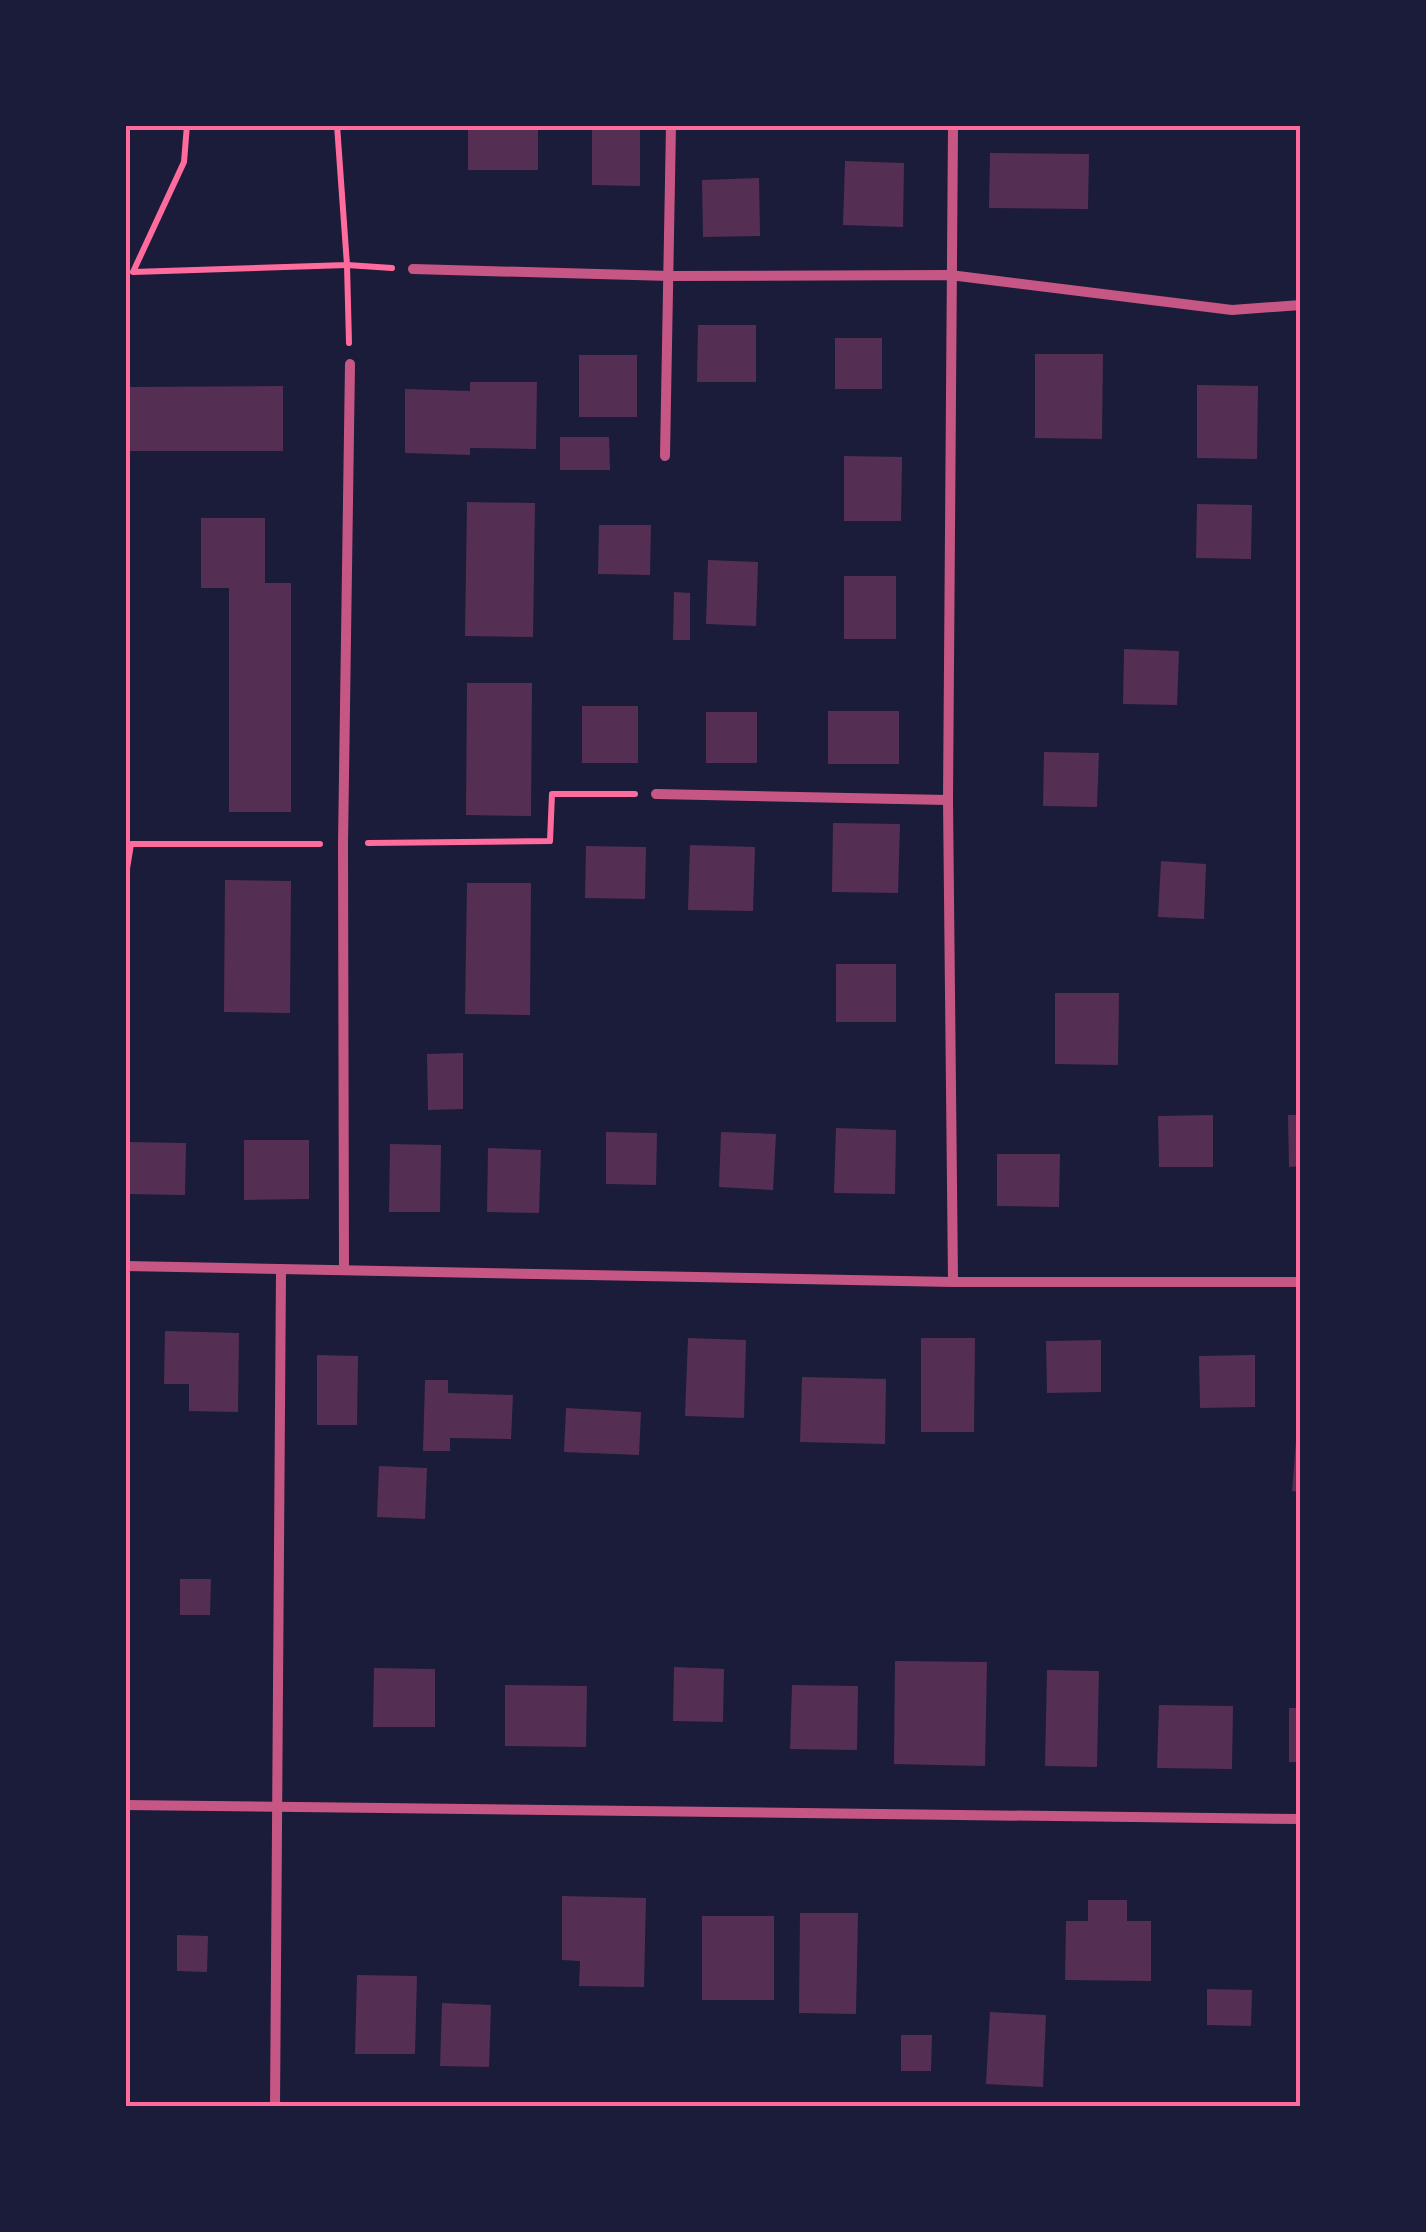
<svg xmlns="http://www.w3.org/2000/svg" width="1426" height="2232" font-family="Montserrat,sans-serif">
	<rect width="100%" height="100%" fill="#1b1b3a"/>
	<g fill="#542f53">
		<rect x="468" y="125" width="70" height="45"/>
		<polygon points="592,127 640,127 640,186 592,185"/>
		<polygon points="990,153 1089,154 1088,209 989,208"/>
		<polygon points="845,161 904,163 903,227 843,225"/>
		<polygon points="759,178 760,236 703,237 702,180"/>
		<polygon points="698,325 756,325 756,382 697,382"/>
		<rect x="835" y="338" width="47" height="51"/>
		<polygon points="1035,354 1103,354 1102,439 1035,438"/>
		<rect x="579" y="355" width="58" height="62"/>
		<polygon points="470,382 537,382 536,449 470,448 470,455 405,453 405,389 470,391"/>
		<polygon points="1197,385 1258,386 1257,459 1197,458"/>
		<polygon points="283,386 283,451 125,451 125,387"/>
		<polygon points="560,437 609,437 610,470 560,470"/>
		<polygon points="844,456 902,457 901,521 844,521"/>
		<polygon points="467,502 535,503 533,637 465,636"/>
		<polygon points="1197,504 1252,505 1251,559 1196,558"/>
		<polygon points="201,518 265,518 265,583 291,583 291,812 229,812 229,588 201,588"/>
		<polygon points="599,525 651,525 650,575 598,574"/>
		<polygon points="708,560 758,562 756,626 706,624"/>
		<rect x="844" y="576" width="52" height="63"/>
		<polygon points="674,592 690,593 690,640 673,640"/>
		<polygon points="1124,649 1179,651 1177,705 1123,704"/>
		<polygon points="467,683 532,683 531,816 466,815"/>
		<rect x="582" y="706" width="56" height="57"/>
		<rect x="828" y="711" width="71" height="53"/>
		<rect x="706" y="712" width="51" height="51"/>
		<polygon points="1044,752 1099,753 1097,807 1043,806"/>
		<polygon points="833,823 900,824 898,893 832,892"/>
		<polygon points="690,845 755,847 753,911 688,910"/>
		<polygon points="586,846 646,847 645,899 585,898"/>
		<polygon points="1161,861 1206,864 1204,919 1158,917"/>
		<polygon points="225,880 291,881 290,1013 224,1012"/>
		<polygon points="467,883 531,883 530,1015 465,1014"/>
		<rect x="836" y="964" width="60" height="58"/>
		<polygon points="1055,993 1119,993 1118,1065 1055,1064"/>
		<polygon points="463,1053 463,1109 428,1110 427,1054"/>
		<polygon points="1213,1115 1213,1167 1159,1167 1158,1116"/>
		<polygon points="1288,1115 1301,1115 1301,1166 1289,1167"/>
		<polygon points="836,1128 896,1130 895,1194 834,1193"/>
		<polygon points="606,1132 657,1133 656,1185 606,1184"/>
		<polygon points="721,1132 776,1134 773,1190 719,1187"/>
		<polygon points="244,1140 309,1140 309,1199 244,1200"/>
		<polygon points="125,1142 186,1143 185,1195 125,1194"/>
		<polygon points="390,1144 441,1145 440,1212 389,1212"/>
		<polygon points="488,1148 541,1150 539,1213 487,1212"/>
		<polygon points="997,1154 1060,1154 1059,1207 997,1206"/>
		<polygon points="165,1331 239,1333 238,1412 189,1411 189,1384 164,1384"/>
		<polygon points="688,1338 746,1340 744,1418 685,1416"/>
		<polygon points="921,1338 975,1338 974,1432 921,1432"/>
		<polygon points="1101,1340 1101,1392 1047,1393 1046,1341"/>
		<polygon points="317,1355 358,1356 357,1425 317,1425"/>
		<polygon points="1255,1355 1255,1407 1200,1408 1199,1356"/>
		<polygon points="802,1377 886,1379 885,1444 800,1442"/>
		<polygon points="425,1380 448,1380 448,1393 513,1395 511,1439 450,1438 450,1451 423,1451"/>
		<polygon points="566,1408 641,1412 639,1455 564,1452"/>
		<polygon points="1296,1440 1301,1440 1301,1492 1292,1491"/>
		<polygon points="379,1466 427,1468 425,1519 377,1517"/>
		<polygon points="180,1579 211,1579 210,1615 180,1615"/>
		<polygon points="895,1661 987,1662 985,1766 894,1764"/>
		<polygon points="674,1667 724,1669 723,1722 673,1721"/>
		<polygon points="374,1668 435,1669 435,1727 373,1727"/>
		<polygon points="1047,1670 1099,1671 1097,1767 1045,1766"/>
		<polygon points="505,1685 587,1686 586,1747 505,1746"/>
		<polygon points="792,1685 858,1686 857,1750 790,1749"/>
		<polygon points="1159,1705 1233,1706 1232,1769 1157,1768"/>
		<rect x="1289" y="1708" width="12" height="54"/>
		<polygon points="562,1896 646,1898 644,1987 579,1986 580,1961 562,1960"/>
		<polygon points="1088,1900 1127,1900 1127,1921 1151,1921 1151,1981 1065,1980 1066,1921 1088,1921"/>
		<polygon points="800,1913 858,1913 856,2014 799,2013"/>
		<rect x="702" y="1916" width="72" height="84"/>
		<polygon points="177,1935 208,1936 207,1972 177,1971"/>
		<polygon points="357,1975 417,1976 415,2054 355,2054"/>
		<polygon points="1207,1989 1252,1990 1251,2026 1207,2025"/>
		<polygon points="442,2003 491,2005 489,2067 440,2066"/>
		<polygon points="990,2012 1046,2015 1043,2087 986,2084"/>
		<polygon points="901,2035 932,2035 931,2071 901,2071"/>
	</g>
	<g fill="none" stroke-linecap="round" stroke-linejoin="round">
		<g stroke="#ff6b9d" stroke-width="6">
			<polyline points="187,125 184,162 133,272 347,265 337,125"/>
			<polyline points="349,343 347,265 392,268"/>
			<polyline points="368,843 550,841 552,794 635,794"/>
			<polyline points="125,881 131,844 320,844"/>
		</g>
		<g stroke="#c65784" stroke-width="10">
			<polyline points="953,125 948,800 953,1282"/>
			<polyline points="413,269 670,276 950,275 1232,310 1301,305"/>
			<polyline points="665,456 671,125"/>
			<polyline points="656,794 948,800"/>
			<polyline points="125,1266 953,1282 1301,1282"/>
			<polyline points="344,1270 343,844 350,364"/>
			<polyline points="125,1805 1301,1819"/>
			<polyline points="275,2107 281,1269"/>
		</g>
	</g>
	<rect width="1426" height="2232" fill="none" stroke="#1b1b3a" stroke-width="255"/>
	<rect x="128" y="128" width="1170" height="1976" fill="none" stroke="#ff6b9d" stroke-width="4"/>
</svg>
